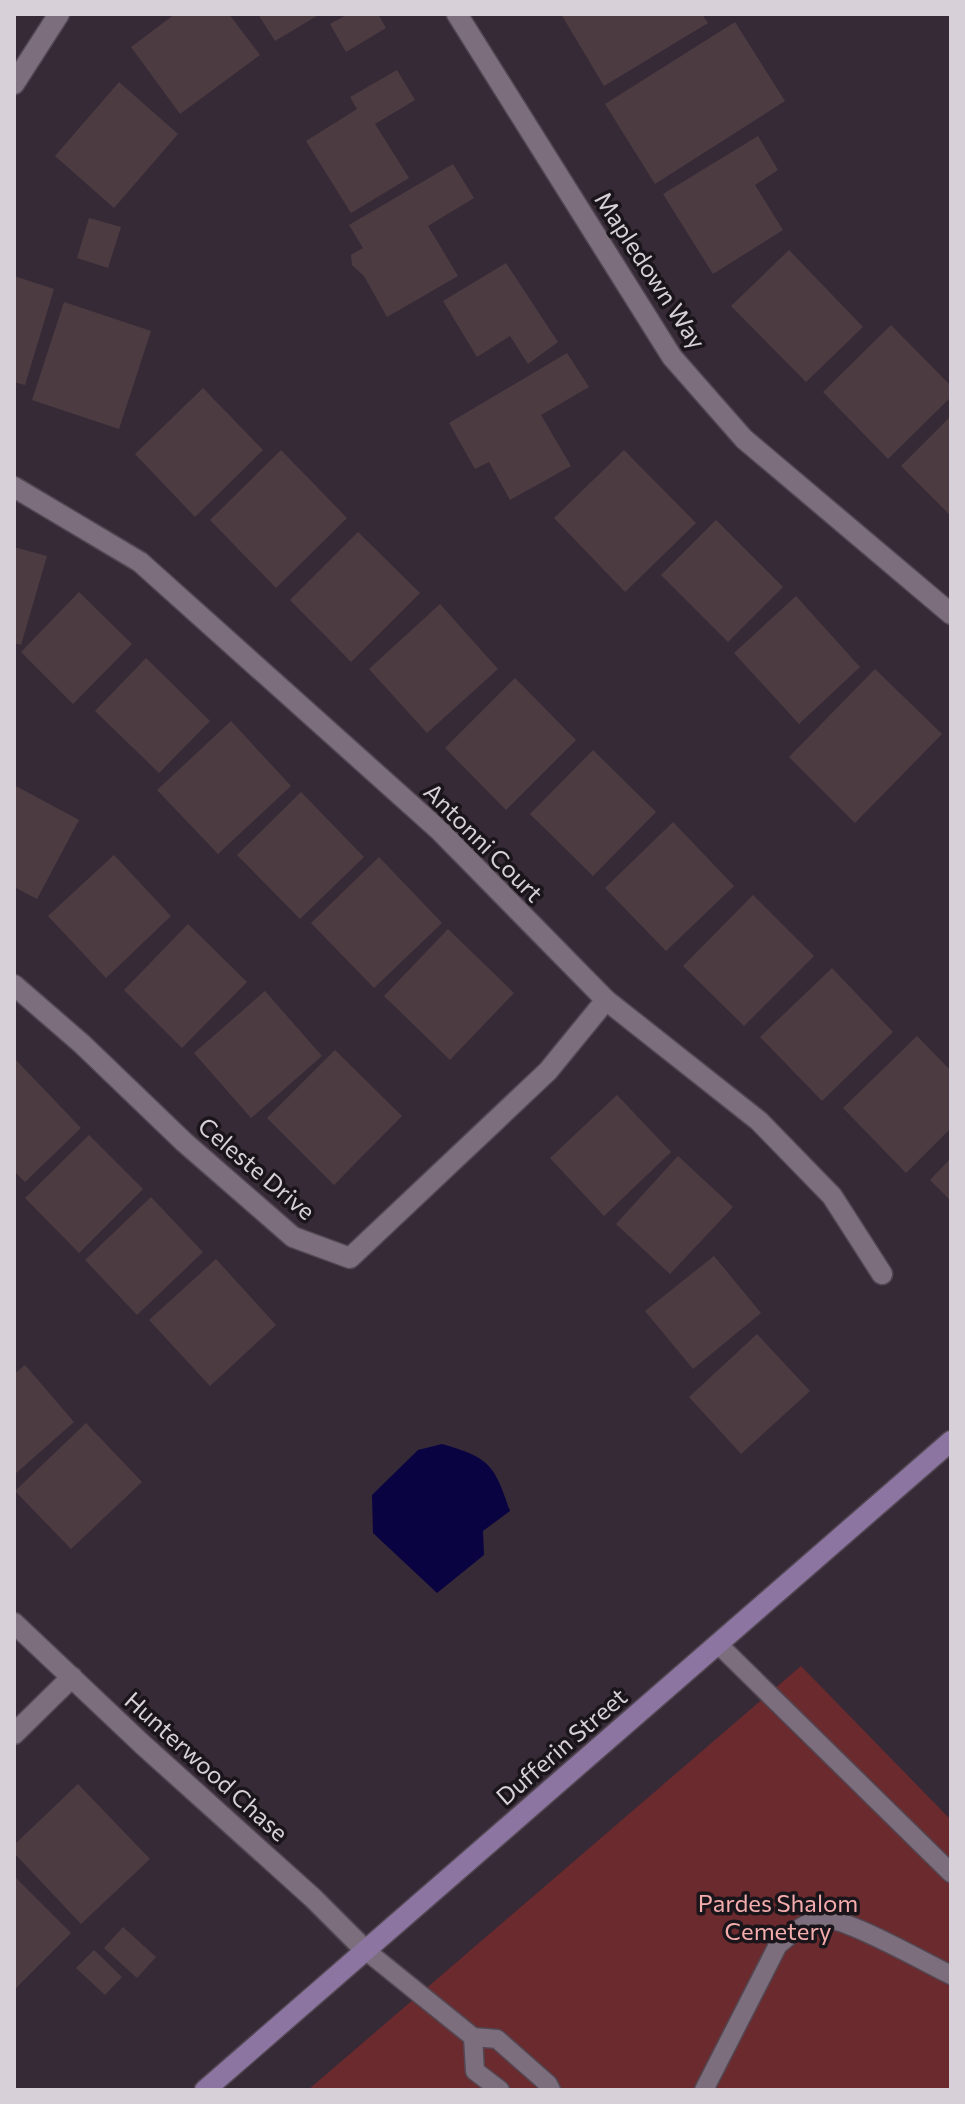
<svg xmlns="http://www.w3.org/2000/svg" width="965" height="2104" font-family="Commissioner,sans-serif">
	<rect width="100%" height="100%" fill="#362a36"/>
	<polygon fill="#6b2a2e" points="801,1666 951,1820 951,2090 308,2090"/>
	<path fill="#0a0342" d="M442 1444C490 1458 494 1464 510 1511L483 1531 484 1555 437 1593 373 1533 372 1495 418 1450Z"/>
	<g fill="#4d3b42">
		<polygon points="175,14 229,14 260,55 180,114 131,47"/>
		<polygon points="258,14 320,14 275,41"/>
		<polygon points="348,14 378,14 386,28 346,52 330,24"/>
		<polygon points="561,14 702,14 708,23 604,86"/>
		<polygon points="735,22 785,101 655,184 605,104"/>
		<polygon points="397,70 415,100 375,124 409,178 351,213 306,141 357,109 350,97"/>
		<polygon points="119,82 178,134 114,208 55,156"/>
		<polygon points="758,136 778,170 755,185 783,230 713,274 663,194"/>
		<polygon points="453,164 474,198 428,226 458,276 387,317 364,276 352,265 351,255 363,248 349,225"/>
		<polygon points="89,218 121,227 108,268 77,258"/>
		<polygon points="789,250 863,327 806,382 731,306"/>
		<polygon points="506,263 558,342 528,364 510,336 477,357 443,301"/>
		<polygon points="14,276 54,289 25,385 14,382"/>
		<polygon points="64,302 151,331 119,429 32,400"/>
		<polygon points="891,325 951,386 951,397 888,459 823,392"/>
		<polygon points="567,353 589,387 541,415 571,466 510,500 489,462 475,469 449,423"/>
		<polygon points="203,388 263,450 195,517 135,454"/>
		<polygon points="951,416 951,516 901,466"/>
		<polygon points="281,450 347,518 276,588 210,520"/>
		<polygon points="624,450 696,523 625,592 554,518"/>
		<polygon points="716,520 783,587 728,642 661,575"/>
		<polygon points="358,532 420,593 351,662 290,600"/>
		<polygon points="14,547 47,556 21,645 14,643"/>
		<polygon points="79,592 132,644 73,704 21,652"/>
		<polygon points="796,596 860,667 799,724 734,653"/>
		<polygon points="440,604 498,669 427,733 369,669"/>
		<polygon points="146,658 210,721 159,773 95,711"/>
		<polygon points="875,669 942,734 855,823 789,757"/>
		<polygon points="515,678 576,740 506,810 445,748"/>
		<polygon points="231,721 291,786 218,854 157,790"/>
		<polygon points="593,750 656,812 593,876 530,814"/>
		<polygon points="14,785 79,820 37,899 14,887"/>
		<polygon points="301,792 364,857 300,919 237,855"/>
		<polygon points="673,822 734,886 666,951 605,888"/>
		<polygon points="114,855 171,916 106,978 48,916"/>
		<polygon points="379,857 442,923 374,988 311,923"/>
		<polygon points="753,895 814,956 744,1026 683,966"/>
		<polygon points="188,924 247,982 182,1048 124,990"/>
		<polygon points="448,929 514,993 450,1060 384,996"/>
		<polygon points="832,968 893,1032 822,1101 760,1037"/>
		<polygon points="265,991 322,1056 251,1118 194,1053"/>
		<polygon points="917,1036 951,1071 951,1128 906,1173 843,1108"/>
		<polygon points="335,1050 402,1116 334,1185 267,1118"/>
		<polygon points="14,1058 81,1128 25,1182 14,1171"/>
		<polygon points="617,1095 671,1152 604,1216 550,1158"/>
		<polygon points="89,1135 143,1189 79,1253 25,1198"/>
		<polygon points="678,1156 733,1207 670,1274 616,1224"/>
		<polygon points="951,1158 951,1201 930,1180"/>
		<polygon points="151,1197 203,1252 137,1315 85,1260"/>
		<polygon points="714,1256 761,1313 693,1369 645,1311"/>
		<polygon points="216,1259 276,1325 210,1386 149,1320"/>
		<polygon points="757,1334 810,1391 741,1454 689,1397"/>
		<polygon points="25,1365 74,1422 14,1475 14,1374"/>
		<polygon points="86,1423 142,1482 71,1549 15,1491"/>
		<polygon points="78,1784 150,1859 81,1924 14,1853 14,1845"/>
		<polygon points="14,1876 71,1933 14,1990"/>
		<polygon points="123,1927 156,1957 137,1978 104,1948"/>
		<polygon points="94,1950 122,1977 105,1995 76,1968"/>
	</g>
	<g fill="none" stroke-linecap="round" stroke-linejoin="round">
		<g stroke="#524752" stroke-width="21">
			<g id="service">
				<polyline points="719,1645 951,1873"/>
				<polyline points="364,1949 473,2037 497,2039 548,2084 551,2090"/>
				<polyline points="473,2037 475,2071 500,2090"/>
				<path d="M704 2090 778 1945C790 1935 804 1923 820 1919 841 1914 927 1964 951 1975"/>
			</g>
		</g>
		<g stroke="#524752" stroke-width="23">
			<g id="minor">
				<polyline points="457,14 672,357 744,439 951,614"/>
				<polyline points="14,84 59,14"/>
				<polyline points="14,487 140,562 439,830 606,1000 759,1121 832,1196 882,1274"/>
				<polyline points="14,985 82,1044 184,1142 293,1237 350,1258 548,1071 606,1000"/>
				<polyline points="14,1623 142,1744 313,1898 364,1949"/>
				<polyline points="14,1734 72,1677"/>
			</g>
		</g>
		<g stroke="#524752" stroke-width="23">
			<polyline id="secondary" points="205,2090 951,1441"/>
		</g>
		<use href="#service" stroke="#7c6e7c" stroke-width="18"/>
		<use href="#minor" stroke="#7c6e7c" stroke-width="20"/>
		<use href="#secondary" stroke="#8c75a1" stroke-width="20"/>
	</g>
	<g text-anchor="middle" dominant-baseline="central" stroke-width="7" stroke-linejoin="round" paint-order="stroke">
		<g font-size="24" fill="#d8d0d8" stroke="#1a151a">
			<text transform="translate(651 270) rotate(57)">Mapledown Way</text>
			<text transform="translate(484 842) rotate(45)">Antonni Court</text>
			<text transform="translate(257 1168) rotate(40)">Celeste Drive</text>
			<text transform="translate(561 1746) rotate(-41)">Dufferin Street</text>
			<text transform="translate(207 1766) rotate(42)">Hunterwood Chase</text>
		</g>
		<g font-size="24" fill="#f4acad" stroke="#1a151a">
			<text x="778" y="1902">Pardes Shalom<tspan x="778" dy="28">Cemetery</tspan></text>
		</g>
	</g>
	<rect width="965" height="2104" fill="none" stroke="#d8d0d8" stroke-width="32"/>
</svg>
